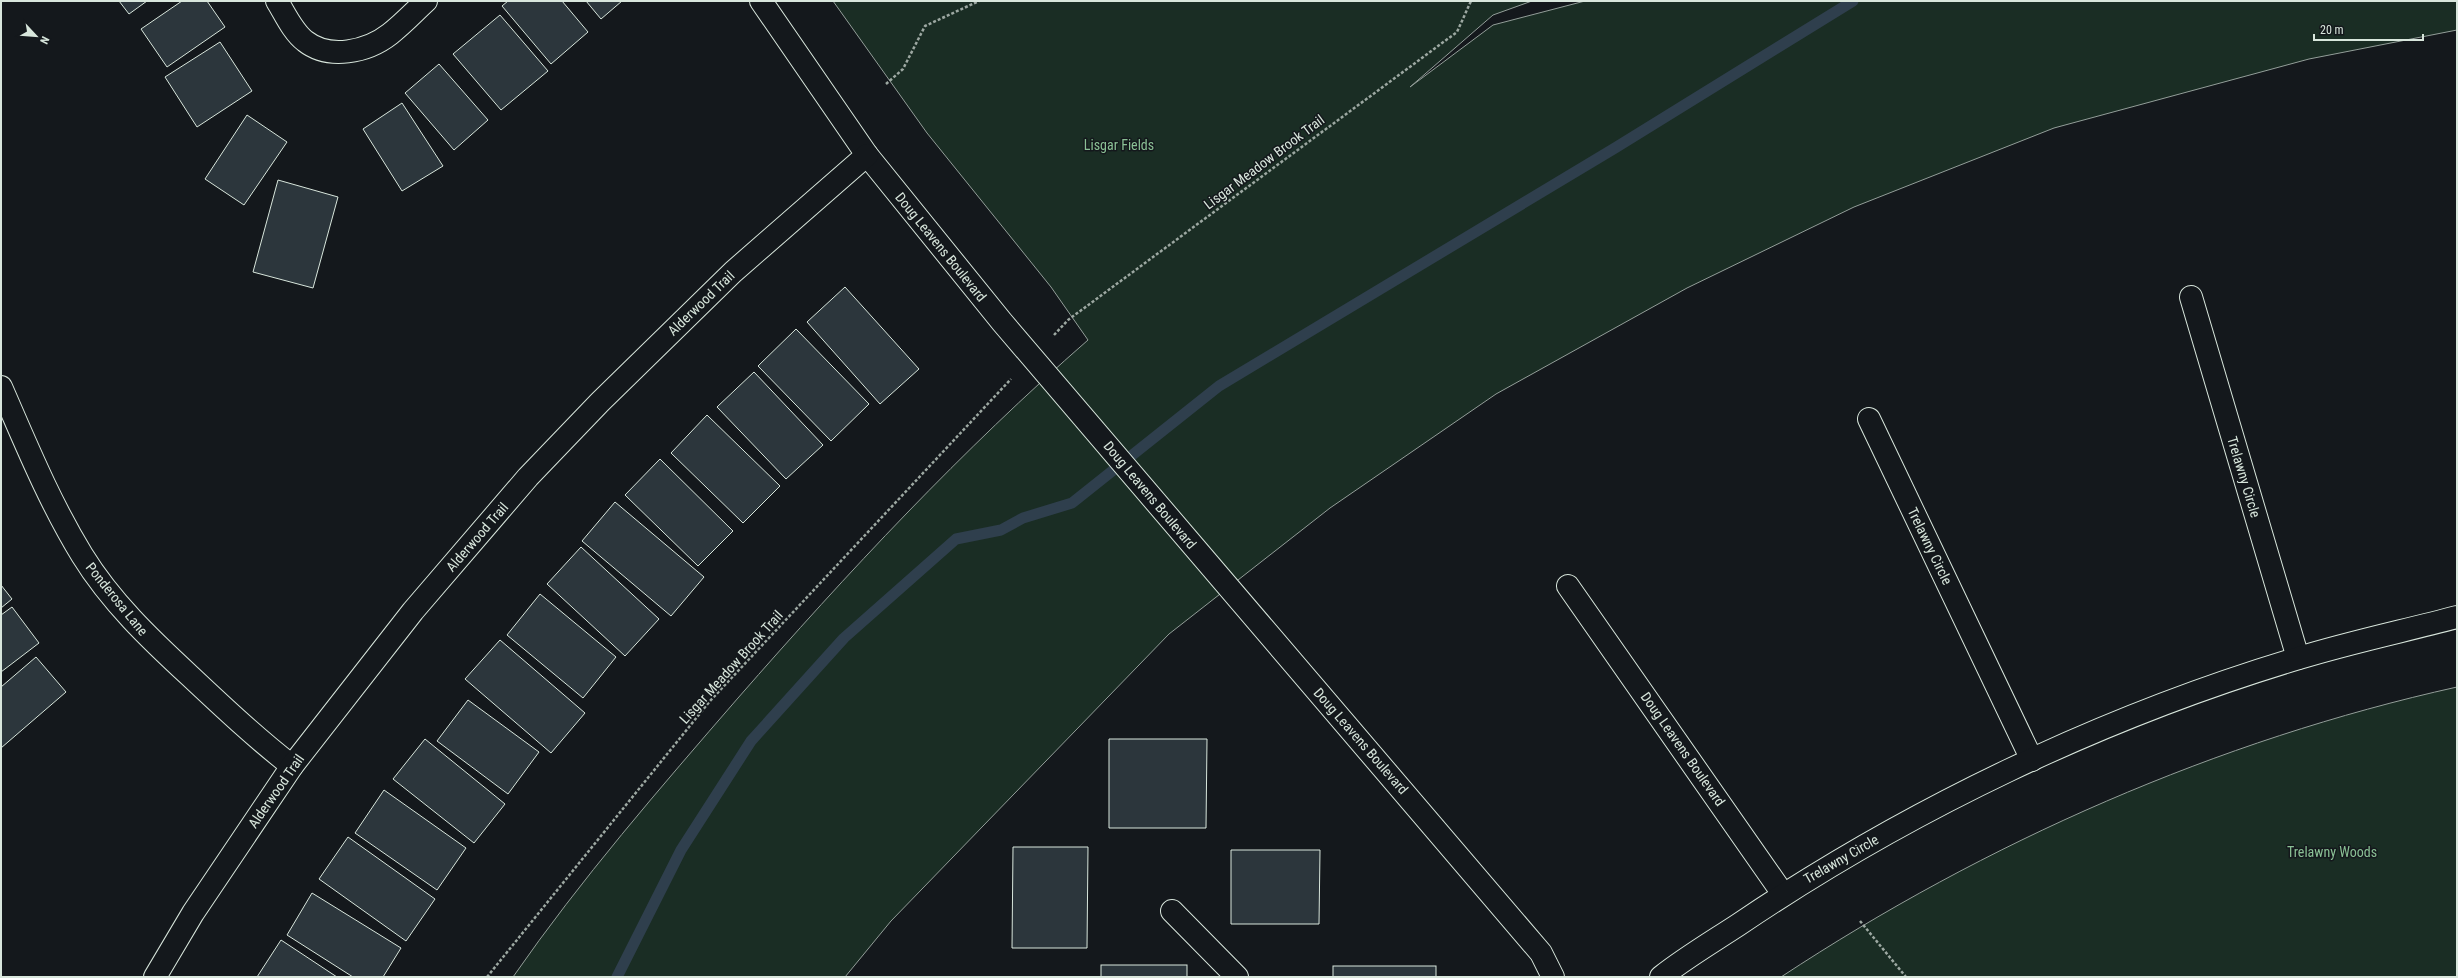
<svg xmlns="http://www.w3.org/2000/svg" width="2458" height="978" font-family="'Roboto Condensed',sans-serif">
	<rect width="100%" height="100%" fill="#14181c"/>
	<g fill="#1a2d24" stroke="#939e99">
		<path d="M833 1H1532L1493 15 1410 87 1493 25 1585 1H2457V30L2309 59 2054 128 1854 207 1687 288 1496 394 1330 508 1169 634 891 921 845 977H513C581 879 660 788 738 698 848 572 962 450 1088 340L1051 287 927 133Z"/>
		<path d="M2457 687V977H1781C1986 842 2218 740 2457 687Z"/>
	</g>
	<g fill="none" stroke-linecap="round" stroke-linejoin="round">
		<polyline stroke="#2f3f4d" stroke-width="11" points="617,977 681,850 751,741 844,638 956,539 1001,530 1023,518 1072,503 1219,386 1615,148 1853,1"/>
	</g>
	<g fill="#2c363c" stroke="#d8e6dc">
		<polygon points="119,1 147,1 129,14"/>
		<polygon points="182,1 207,1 225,27 167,67 141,29"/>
		<polygon points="508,1 562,1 588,32 551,64 502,6"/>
		<polygon points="586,1 622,1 601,19"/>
		<polygon points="500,15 548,71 501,110 453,54"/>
		<polygon points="220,42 252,91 197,127 165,77"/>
		<polygon points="439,64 488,120 454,150 405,93"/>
		<polygon points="402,103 443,166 402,191 363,129"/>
		<polygon points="247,115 287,142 244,205 205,179"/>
		<polygon points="278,180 338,197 313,288 253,272"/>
		<polygon points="845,287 919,369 880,404 807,322"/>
		<polygon points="796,329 869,404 831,441 758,366"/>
		<polygon points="754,372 823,445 786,479 717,407"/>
		<polygon points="707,415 780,486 743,523 671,453"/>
		<polygon points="660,459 733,531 698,566 625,495"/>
		<polygon points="615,502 704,577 671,616 582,541"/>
		<polygon points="581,547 659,619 625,656 547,584"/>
		<polygon points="1,585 12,599 1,608"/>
		<polygon points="540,594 616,657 583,698 507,635"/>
		<polygon points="12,607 39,643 1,672 1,615"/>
		<polygon points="500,640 585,713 551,753 465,679"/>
		<polygon points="36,657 66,692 1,748 1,687"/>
		<polygon points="468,700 539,752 508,794 437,741"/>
		<polygon points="425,739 505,804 474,843 393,779"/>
		<polygon points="1109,739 1207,739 1206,828 1109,828"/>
		<polygon points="384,790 466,848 437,890 355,833"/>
		<polygon points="348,837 435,899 406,941 319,879"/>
		<polygon points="1013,847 1088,847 1087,948 1012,948"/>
		<polygon points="1231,850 1320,850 1319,924 1231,924"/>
		<polygon points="312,893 401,948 383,977 353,977 287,935"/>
		<polygon points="281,940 337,977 257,977"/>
		<rect x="1101" y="965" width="86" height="12"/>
		<rect x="1333" y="966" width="103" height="11"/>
	</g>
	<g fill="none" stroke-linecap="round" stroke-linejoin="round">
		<g stroke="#d8e6dc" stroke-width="24">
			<g id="minor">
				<path d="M277 1C285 14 293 32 305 41 329 60 367 52 390 34 403 24 414 12 426 1"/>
				<polyline points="761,1 867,155 1002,322 1541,953 1553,977"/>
				<polyline points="2191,297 2298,658"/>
				<path d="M1 387C26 444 49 501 82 555 111 602 150 639 190 676 223 707 256 738 292 766"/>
				<polyline points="1869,419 2032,760"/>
				<polyline points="1568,586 1783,894"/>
				<polyline points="1172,911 1237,977"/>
				<polyline points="155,977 193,913 292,766 413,611 528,477 600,402 733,272 867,155"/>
				<path d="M1661 977C1685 958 1712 942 1738 925 1908 810 2102 717 2299 658 2351 642 2404 631 2457 617"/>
			</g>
		</g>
		<g stroke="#9da8a2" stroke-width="2.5" stroke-dasharray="3 2" stroke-linecap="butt">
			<polyline points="886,84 903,69 925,26 979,1"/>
			<polyline points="1054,335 1068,320 1457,32 1471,1"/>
			<polyline points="1860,921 1906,977"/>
			<polyline points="487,977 710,701 1011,379"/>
		</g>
		<use href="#minor" stroke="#14181c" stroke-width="22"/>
	</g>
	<g text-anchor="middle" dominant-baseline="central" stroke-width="3" stroke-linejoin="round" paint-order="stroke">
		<g font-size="14" fill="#8ac095" stroke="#14181c">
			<text x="1119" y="145">Lisgar Fields</text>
			<text x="2332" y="852">Trelawny Woods</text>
		</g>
		<g font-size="14" fill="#d8e6dc" stroke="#14181c">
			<text transform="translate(1264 162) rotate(-37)">Lisgar Meadow Brook Trail</text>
			<text transform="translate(941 247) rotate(51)">Doug Leavens Boulevard</text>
			<text transform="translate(701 303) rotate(-44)">Alderwood Trail</text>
			<text transform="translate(2244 477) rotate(73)">Trelawny Circle</text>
			<text transform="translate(1150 495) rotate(50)">Doug Leavens Boulevard</text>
			<text transform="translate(477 537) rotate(-49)">Alderwood Trail</text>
			<text transform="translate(1930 546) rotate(64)">Trelawny Circle</text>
			<text transform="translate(117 599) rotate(51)">Ponderosa Lane</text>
			<text transform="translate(731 667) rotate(-48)">Lisgar Meadow Brook Trail</text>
			<text transform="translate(1361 741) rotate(49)">Doug Leavens Boulevard</text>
			<text transform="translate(1683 749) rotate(55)">Doug Leavens Boulevard</text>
			<text transform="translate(276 791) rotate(-55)">Alderwood Trail</text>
			<text transform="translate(1841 859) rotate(-30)">Trelawny Circle</text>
		</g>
	</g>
	<rect width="2458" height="978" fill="none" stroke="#d8e6dc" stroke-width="4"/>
	<g transform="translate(36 36) rotate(116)" stroke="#14181c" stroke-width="3" paint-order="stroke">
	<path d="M0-3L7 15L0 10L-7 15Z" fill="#d8e6dc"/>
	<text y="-6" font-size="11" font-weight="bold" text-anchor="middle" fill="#d8e6dc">N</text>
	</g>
	<path d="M2314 34v6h109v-6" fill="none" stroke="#d8e6dc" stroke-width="2"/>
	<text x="2320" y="34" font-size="12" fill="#d8e6dc" stroke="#14181c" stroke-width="3" paint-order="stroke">20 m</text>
</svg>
